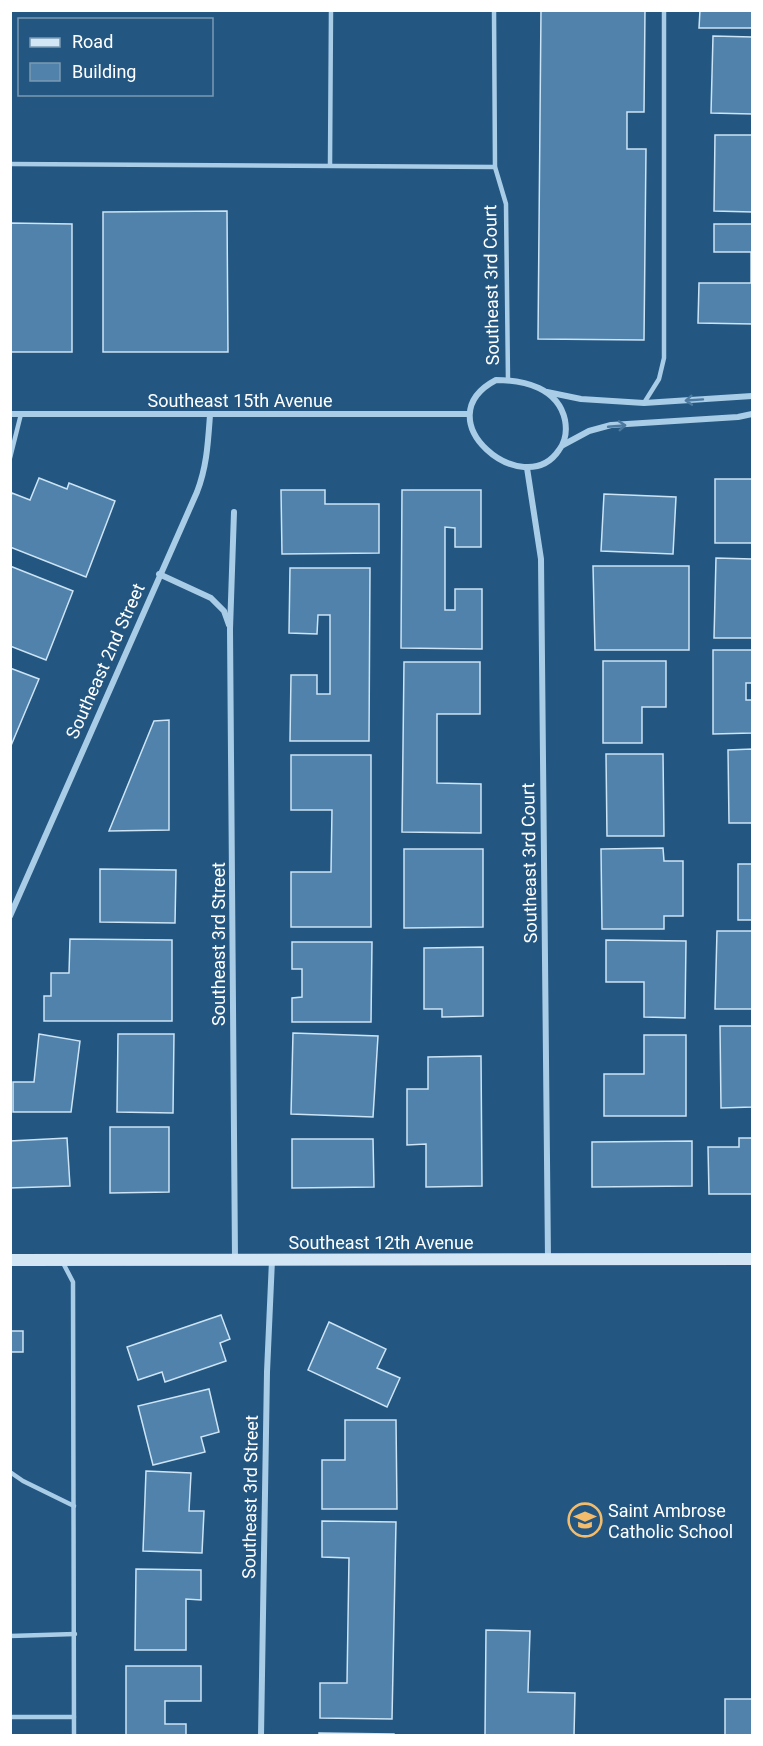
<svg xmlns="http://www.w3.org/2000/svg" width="763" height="1746" font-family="Roboto,sans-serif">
	<rect width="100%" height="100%" fill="#235680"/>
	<g fill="#5082ab" stroke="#cce4f5" stroke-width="1.5">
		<polygon points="541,10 645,10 644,112 627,112 627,149 646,149 644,340 538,339"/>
		<polygon points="700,10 752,10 752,28 699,28"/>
		<polygon points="713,36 752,37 752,114 711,113"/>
		<polygon points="715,135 752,135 752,212 714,211"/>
		<polygon points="227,211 228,352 103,352 103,212"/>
		<polygon points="10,223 72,224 72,352 10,352"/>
		<polygon points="714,224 752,224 752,324 698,323 699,283 751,283 751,252 714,252"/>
		<polygon points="39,478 67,489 69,483 115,501 86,577 10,547 10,498 12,493 30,500"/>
		<rect x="715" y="479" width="37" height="64"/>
		<polygon points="281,490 325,490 325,504 379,504 379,553 282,554"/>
		<polygon points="402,490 481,490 481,547 455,547 455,528 445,527 445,610 455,610 455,589 482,589 482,649 401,648"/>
		<polygon points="604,494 676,497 673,554 601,551"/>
		<polygon points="716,558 752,559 752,638 714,638"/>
		<polygon points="10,566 73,591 46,660 10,646"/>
		<polygon points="593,566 689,566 689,650 595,650"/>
		<polygon points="290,568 370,568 369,741 290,741 291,675 317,675 317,694 330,694 330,615 318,615 317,634 289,633"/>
		<polygon points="713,650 752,650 752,683 746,683 746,700 752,700 752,733 713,734"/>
		<polygon points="603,661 666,661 666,707 642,707 642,743 603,743"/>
		<polygon points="404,662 480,662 480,714 437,714 437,783 481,784 481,833 402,832"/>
		<polygon points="10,668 39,679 10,748"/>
		<polygon points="169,720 169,830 109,831 154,721"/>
		<polygon points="752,749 752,823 729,823 728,750"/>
		<polygon points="606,754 663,754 664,836 607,836"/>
		<polygon points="291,755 371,755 371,927 291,927 291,872 331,872 332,810 291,810"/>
		<polygon points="663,848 664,861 683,861 683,916 664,916 664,929 602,929 601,849"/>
		<polygon points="404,849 483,849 483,927 404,928"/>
		<rect x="738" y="864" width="14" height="56"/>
		<polygon points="100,869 176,870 175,923 100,922"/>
		<polygon points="717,931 752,931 752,1009 715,1009"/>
		<polygon points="70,939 172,940 172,1021 44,1021 44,996 51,996 51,973 69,973"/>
		<polygon points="606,940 686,941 685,1018 644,1017 644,982 606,982"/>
		<polygon points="292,942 372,942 371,1022 292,1022 292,998 302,997 302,969 292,969"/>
		<polygon points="483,947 483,1016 442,1017 442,1009 424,1009 424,948"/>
		<polygon points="720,1026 752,1026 752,1107 721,1108"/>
		<polygon points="293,1033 378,1036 373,1117 291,1114"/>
		<polygon points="39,1034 80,1041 71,1112 13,1112 13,1082 34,1082"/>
		<polygon points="118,1034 174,1034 173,1113 117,1112"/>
		<polygon points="644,1035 686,1035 686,1116 604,1116 604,1074 644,1074"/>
		<polygon points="481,1056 482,1186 426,1187 426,1144 407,1145 407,1089 428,1089 428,1057"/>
		<polygon points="110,1127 169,1127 169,1192 110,1193"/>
		<polygon points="67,1138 70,1186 10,1188 10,1141"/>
		<polygon points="739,1138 752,1138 752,1194 709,1194 708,1147 739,1147"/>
		<polygon points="292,1139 373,1139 374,1187 292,1188"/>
		<polygon points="692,1141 692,1186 592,1187 592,1142"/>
		<polygon points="221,1315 230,1339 220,1343 226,1361 165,1382 162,1372 138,1380 127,1347"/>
		<polygon points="329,1322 386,1349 377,1368 400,1378 387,1407 308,1370"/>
		<rect x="10" y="1331" width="13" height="21"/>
		<polygon points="209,1389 219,1432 201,1437 205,1452 153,1465 138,1406"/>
		<polygon points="345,1420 396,1420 397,1509 322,1509 322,1460 345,1460"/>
		<polygon points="146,1471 191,1473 189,1511 204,1511 202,1553 143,1551"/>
		<polygon points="322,1521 396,1522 392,1719 320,1718 320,1683 347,1683 349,1558 322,1557"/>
		<polygon points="136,1569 201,1570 201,1600 186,1599 186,1650 135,1650"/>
		<polygon points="486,1630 530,1631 528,1692 575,1693 574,1736 485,1736"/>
		<polygon points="126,1666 201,1666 201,1701 165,1701 165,1724 186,1724 186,1736 126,1736"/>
		<rect x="725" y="1699" width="27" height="37"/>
		<polygon points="319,1733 394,1734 394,1736 319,1736"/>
	</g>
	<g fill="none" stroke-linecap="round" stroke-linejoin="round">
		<g stroke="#a9cce7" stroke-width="4.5">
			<polyline points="494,10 495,167 506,204 508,380"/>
			<polyline points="10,164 495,167"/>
			<polyline points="330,165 331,10"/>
			<polyline points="644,403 659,379 664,358 664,10"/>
			<polyline points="10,458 21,414"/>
			<polyline points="62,1261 73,1282 74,1736"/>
			<polyline points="10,1472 23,1481 74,1506"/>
			<polyline points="10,1636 75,1634"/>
			<polyline points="10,1717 74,1717"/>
		</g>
		<g stroke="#a9cce7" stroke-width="6">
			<path d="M496 380C525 380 558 388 565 420 567 431 566 441 559 450 524 503 422 419 496 380Z"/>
			<polyline points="547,392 581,399 644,403 752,396"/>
			<polyline points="10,414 469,414"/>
			<polyline points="563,445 589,431 611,425 738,417 752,414"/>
			<polyline points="527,468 541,559 548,1259"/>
			<polyline points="234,512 230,629 235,1259"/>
			<polyline points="159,574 211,598 224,611 229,625"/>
			<path d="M10 916 197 492C207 466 208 442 210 415"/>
			<polyline points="261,1736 267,1372 272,1260"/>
		</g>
		<polyline stroke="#d3e6f6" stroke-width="12" points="10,1260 752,1259"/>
	</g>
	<defs><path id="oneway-shaft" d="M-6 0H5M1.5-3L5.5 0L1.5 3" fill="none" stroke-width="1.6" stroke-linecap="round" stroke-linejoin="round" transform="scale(1.5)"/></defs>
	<g stroke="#4b799f">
		<use href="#oneway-shaft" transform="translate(694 400) rotate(176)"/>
		<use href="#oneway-shaft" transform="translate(617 426) rotate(-5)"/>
	</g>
	<defs>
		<g id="school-ring" transform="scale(1.725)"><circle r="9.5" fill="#235680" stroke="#f2bc6c" stroke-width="1.5"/><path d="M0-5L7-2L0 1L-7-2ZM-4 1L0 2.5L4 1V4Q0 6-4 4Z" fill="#f2bc6c"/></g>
	</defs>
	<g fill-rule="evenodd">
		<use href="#school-ring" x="585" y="1520"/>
	</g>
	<g text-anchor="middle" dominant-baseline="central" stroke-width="5" stroke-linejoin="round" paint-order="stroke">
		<g font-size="18" fill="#fff" stroke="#235680">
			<text transform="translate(491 285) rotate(-91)">Southeast 3rd Court</text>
			<text x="240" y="400">Southeast 15th Avenue</text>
			<text transform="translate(105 661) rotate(-66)">Southeast 2nd Street</text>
			<text transform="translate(529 863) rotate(-91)">Southeast 3rd Court</text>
			<text transform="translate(218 944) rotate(-90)">Southeast 3rd Street</text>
			<text x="381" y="1242">Southeast 12th Avenue</text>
			<text transform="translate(250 1497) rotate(-89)">Southeast 3rd Street</text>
		</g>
		<g font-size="18" fill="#fff" stroke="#235680" text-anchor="start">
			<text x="608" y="1510">Saint Ambrose<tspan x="608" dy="21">Catholic School</tspan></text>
		</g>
	</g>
	<rect width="763" height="1746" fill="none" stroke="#ffffff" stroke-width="24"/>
	<rect x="18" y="18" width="195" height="78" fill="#235680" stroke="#7b9ab3" stroke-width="1.5"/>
	<rect x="30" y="38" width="30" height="9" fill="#d3e6f6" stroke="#7b9ab3" stroke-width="1.5"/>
	<text x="72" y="48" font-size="18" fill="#ffffff">Road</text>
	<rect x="30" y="63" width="30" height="18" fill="#5082ab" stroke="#7b9ab3" stroke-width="1.5"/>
	<text x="72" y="78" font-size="18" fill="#ffffff">Building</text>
</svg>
